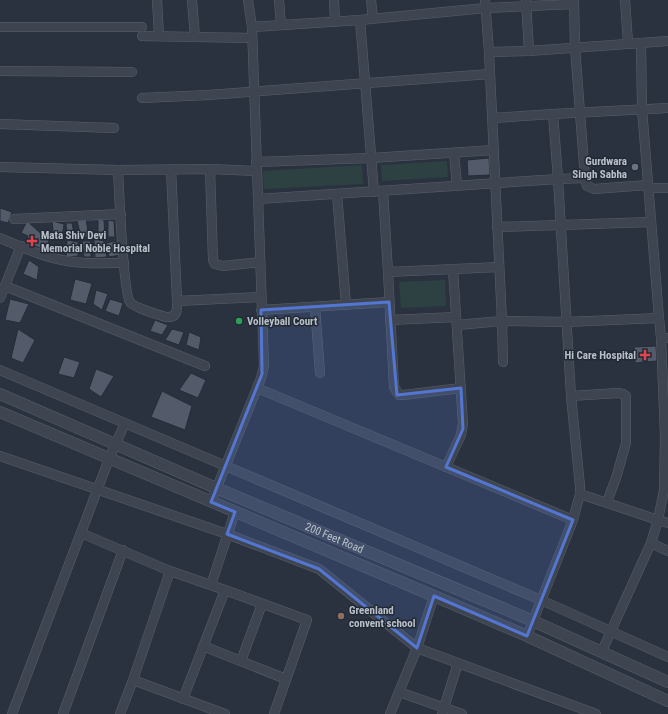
<svg xmlns="http://www.w3.org/2000/svg" width="668" height="714" font-family="'Roboto Condensed',sans-serif">
	<rect width="100%" height="100%" fill="#2a3240"/>
	<g fill="#2d4042">
		<polygon points="447,161 448,177 382,181 381,165"/>
		<polygon points="362,165 363,184 264,189 263,171"/>
		<polygon points="445,280 446,306 401,308 399,282"/>
	</g>
	<g fill="#535b6a" stroke="#242c37">
		<polygon points="489,158 490,175 468,176 467,160"/>
		<polygon points="0,208 12,212 8,223 0,221"/>
		<polygon points="86,219 89,237 81,237 77,221"/>
		<polygon points="98,219 104,220 105,236 98,237"/>
		<polygon points="108,220 114,221 115,237 108,237"/>
		<polygon points="27,221 49,241 46,251 27,242 28,236 21,233"/>
		<polygon points="52,221 64,224 62,239 54,239"/>
		<polygon points="66,223 72,223 75,238 67,237"/>
		<polygon points="94,239 104,241 107,257 95,258"/>
		<polygon points="67,240 78,242 78,256 66,257"/>
		<polygon points="82,241 91,241 91,257 84,257"/>
		<polygon points="116,241 120,255 109,257 106,243"/>
		<polygon points="29,260 39,267 37,280 23,274"/>
		<polygon points="75,279 94,284 92,284 86,304 70,300"/>
		<polygon points="96,290 108,294 102,310 93,304"/>
		<polygon points="10,299 29,304 20,323 5,320"/>
		<polygon points="110,299 123,303 119,316 105,311"/>
		<polygon points="155,320 168,325 162,335 150,331"/>
		<polygon points="18,329 35,340 23,363 11,358"/>
		<polygon points="172,329 184,332 179,345 165,340"/>
		<polygon points="189,332 201,337 199,350 186,345"/>
		<polygon points="656,346 657,361 635,363 634,347"/>
		<polygon points="64,357 80,362 74,378 58,374"/>
		<polygon points="96,369 114,376 101,397 89,389"/>
		<polygon points="191,373 206,380 198,398 179,390"/>
		<polygon points="162,391 192,406 185,430 151,417"/>
	</g>
	<g fill="none" stroke-linecap="round" stroke-linejoin="round">
		<g stroke="#58606a" stroke-width="10">
			<g id="minor">
				<polyline points="157,0 159,36"/>
				<polyline points="192,0 195,37"/>
				<polyline points="248,0 252,27"/>
				<polyline points="279,0 281,25"/>
				<polyline points="334,0 335,22"/>
				<polyline points="371,0 373,19"/>
				<polyline points="485,0 489,52"/>
				<polyline points="574,0 575,47 585,178 587,186 594,189 648,185"/>
				<polyline points="625,0 628,43"/>
				<polyline points="526,1 529,51 489,52 502,321 566,322 659,318 661,338 668,338"/>
				<polyline points="360,20 374,192"/>
				<polyline points="0,27 142,27"/>
				<polyline points="142,36 252,38"/>
				<polyline points="641,43 668,41"/>
				<polyline points="529,51 641,43 642,109 659,318"/>
				<polyline points="0,71 132,72"/>
				<polyline points="142,98 208,95 490,74"/>
				<polyline points="553,114 668,108"/>
				<polyline points="493,118 553,114 558,179 571,396 580,486 580,494"/>
				<polyline points="0,124 114,128"/>
				<polyline points="454,153 457,186"/>
				<polyline points="256,162 371,158 494,150"/>
				<polyline points="0,167 118,170 210,169 256,171"/>
				<polyline points="171,169 177,301 261,297"/>
				<polyline points="210,169 213,260 215,264 223,266 260,262"/>
				<path d="M118 170C119 188 123 293 130 302 133 307 159 315 166 317 178 318 177 310 177 301"/>
				<polyline points="649,188 668,188"/>
				<polyline points="383,191 388,272"/>
				<polyline points="337,194 346,305"/>
				<polyline points="258,199 558,179 585,178"/>
				<polyline points="14,219 121,214"/>
				<polyline points="497,227 651,222"/>
				<path d="M0 238C24 248 48 259 74 262 90 264 108 263 124 263"/>
				<polyline points="5,286 205,366"/>
				<polyline points="0,298 21,246"/>
				<polyline points="315,307 320,373"/>
				<polyline points="261,310 389,302"/>
				<polyline points="390,320 456,317"/>
				<polyline points="457,325 502,321 503,362"/>
				<polyline points="661,338 665,436 664,490 658,520 668,523"/>
				<polyline points="0,370 541,600 668,657"/>
				<polyline points="257,388 573,520"/>
				<polyline points="461,388 404,395 399,395 394,387 388,272 499,267"/>
				<polyline points="571,396 618,393 623,394 626,396 626,443 616,478 607,502"/>
				<polyline points="0,456 227,534 319,569 417,648 596,714"/>
				<polyline points="446,467 461,435 463,424 453,269"/>
				<polyline points="211,502 261,378 264,366 252,27 360,20 486,8 574,4"/>
				<polyline points="81,533 170,571 133,680"/>
				<polyline points="651,543 668,551"/>
				<polyline points="170,571 225,590"/>
				<polyline points="211,585 235,512"/>
				<polyline points="527,636 573,520 580,494 658,520 651,543 602,651"/>
				<polyline points="203,646 286,679"/>
				<polyline points="241,661 262,604"/>
				<polyline points="399,692 462,714"/>
				<polyline points="183,699 225,590 307,620 274,714"/>
				<polyline points="12,714 109,459 125,423"/>
				<polyline points="63,714 123,550"/>
				<polyline points="120,714 133,680 225,714"/>
				<polyline points="390,714 417,648 434,596"/>
				<polyline points="442,714 458,663"/>
			</g>
		</g>
		<g stroke="#58606a" stroke-width="12">
			<g id="tertiary">
				<path id="s1" d="M0 394 216 488 533 621 668 682"/>
				<polyline points="0,412 434,596 527,636 668,701"/>
			</g>
		</g>
		<use href="#minor" stroke="#3e4550" stroke-width="9"/>
		<use href="#tertiary" stroke="#3e4550" stroke-width="11"/>
	</g>
	<path fill="#5476d3" fill-opacity="0.2" stroke="#5476d3" stroke-width="3" stroke-linejoin="round" d="M389 302 397 395 461 388 463 429 446 467 573 520 527 636 434 596 417 648 319 569 227 534 235 512 211 502 262 374 261 310Z"/>
	<circle fill="#6b7280" stroke="#222a35" stroke-width="1.5" cx="635" cy="167" r="4"/>
	<g fill="#e0444e" stroke="#222a35" stroke-width="1.5">
		<path d="M30 235h4v4h4v4h-4v4h-4v-4h-4v-4h4z"/>
		<path d="M643 349h4v4h4v4h-4v4h-4v-4h-4v-4h4z"/>
	</g>
	<circle fill="#2e9e5b" stroke="#222a35" stroke-width="1.5" cx="239" cy="321" r="4"/>
	<circle fill="#8d6e63" stroke="#222a35" stroke-width="1.5" cx="341" cy="616" r="4"/>
	<g text-anchor="middle" dominant-baseline="central" stroke-width="3" stroke-linejoin="round" paint-order="stroke">
		<g font-size="11" font-weight="bold" fill="#bac0ca" stroke="#222a35" text-anchor="start">
			<text x="627" y="161" text-anchor="end">Gurdwara<tspan x="627" dy="13">Singh Sabha</tspan></text>
			<text x="41" y="235">Mata Shiv Devi<tspan x="41" dy="13">Memorial Noble Hospital</tspan></text>
			<text x="247" y="321">Volleyball Court</text>
			<text x="636" y="355" text-anchor="end">Hi Care Hospital</text>
			<text x="349" y="610">Greenland<tspan x="349" dy="13">convent school</tspan></text>
		</g>
		<g font-size="11" fill="#bac0ca" stroke="#222a35">
			<text stroke="none"><textPath href="#s1" startOffset="364">200 Feet Road</textPath></text>
		</g>
	</g>
</svg>
